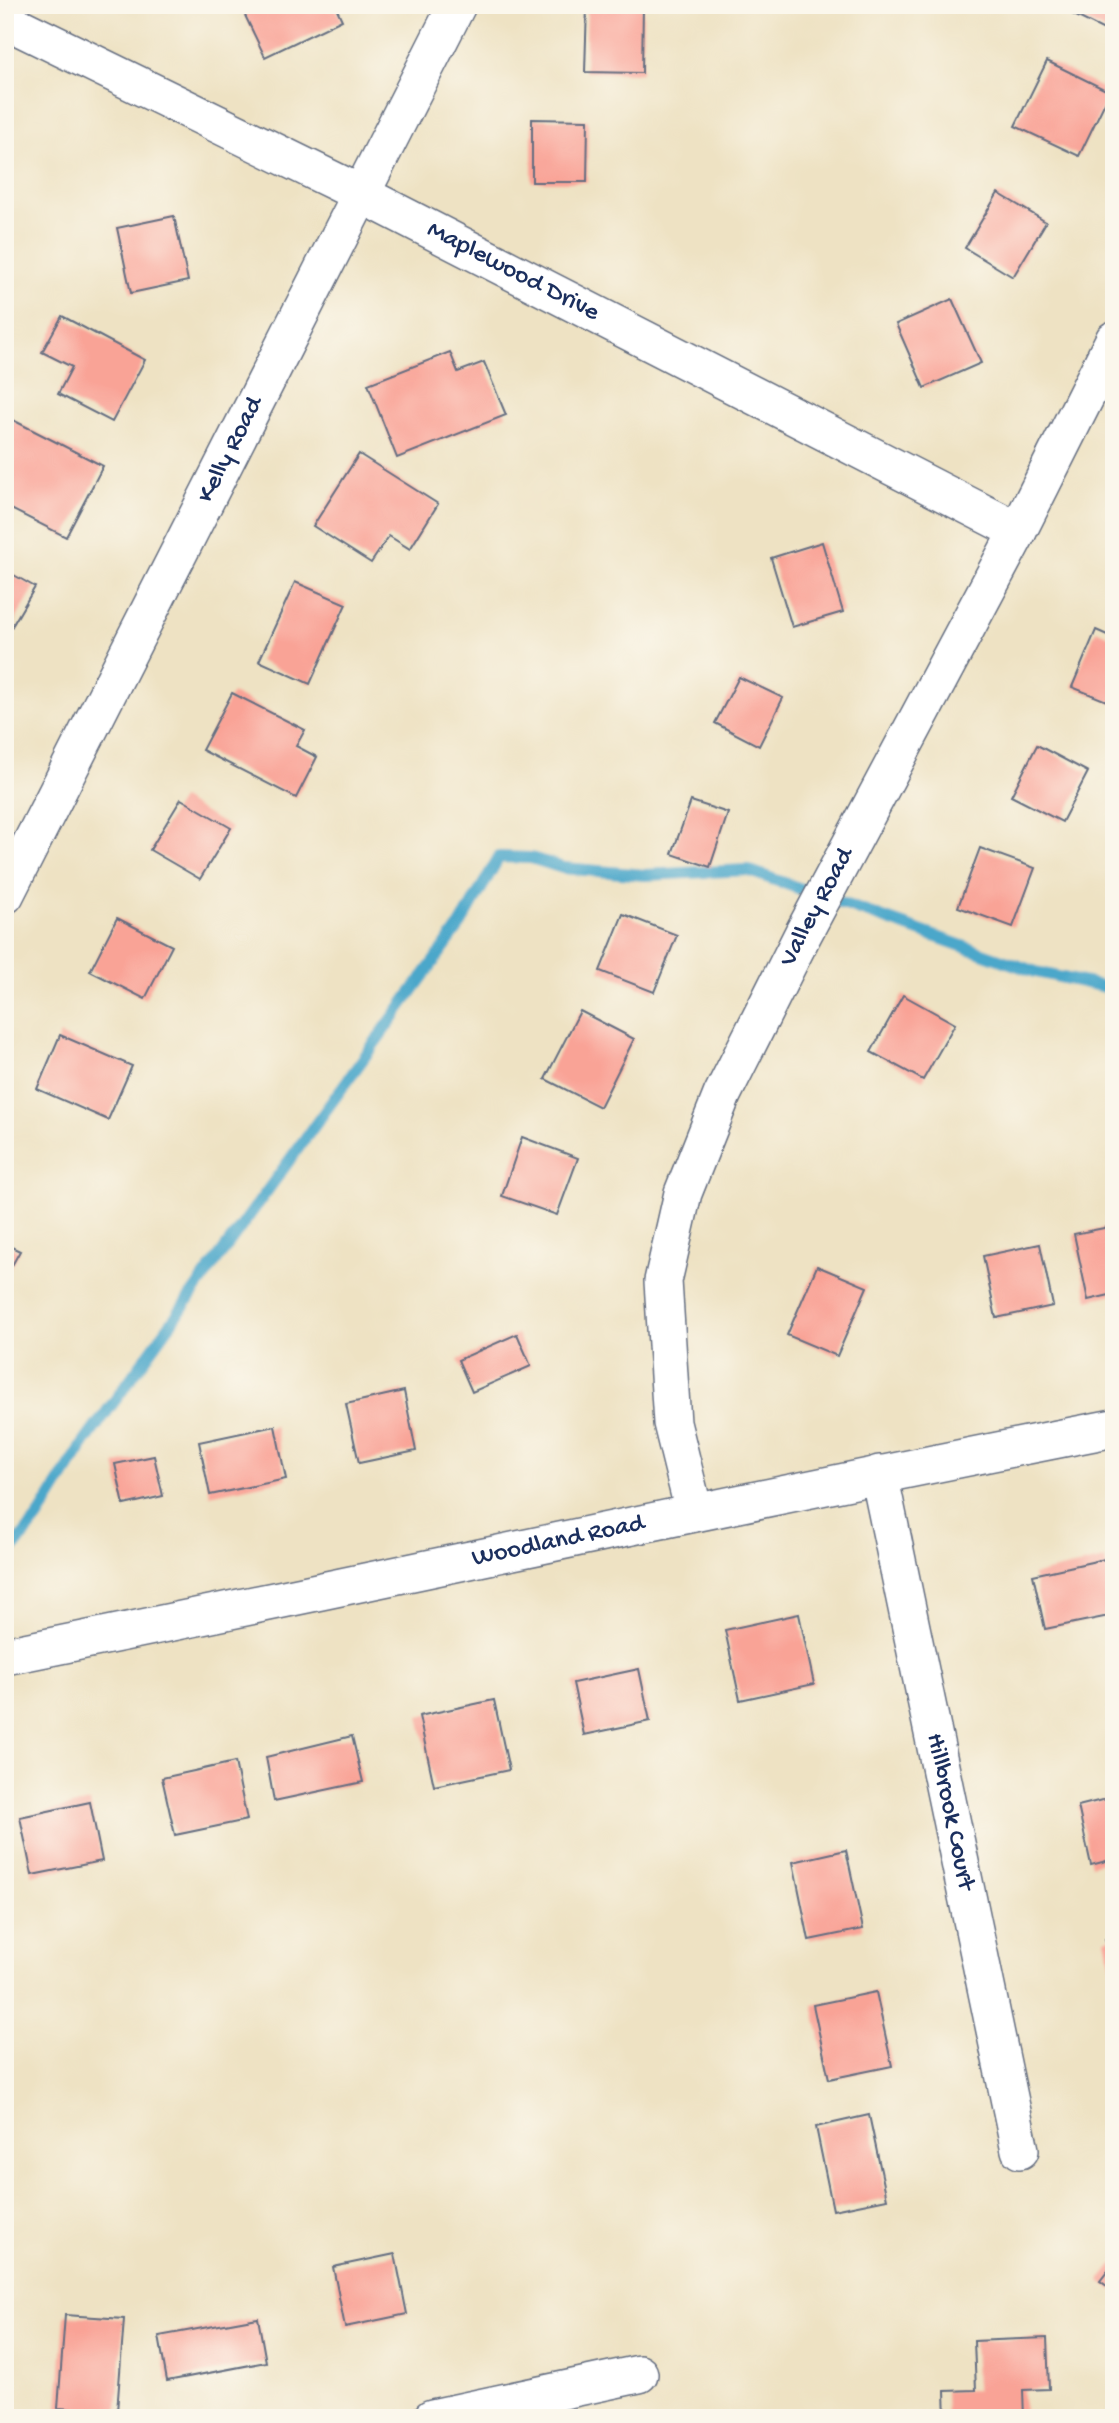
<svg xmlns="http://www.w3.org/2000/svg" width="1119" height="2423" font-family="'Gochi Hand',sans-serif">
	<rect width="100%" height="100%" fill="#fbf7ec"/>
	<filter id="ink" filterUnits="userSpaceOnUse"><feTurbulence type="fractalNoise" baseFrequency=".0143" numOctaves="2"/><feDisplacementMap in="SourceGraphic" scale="14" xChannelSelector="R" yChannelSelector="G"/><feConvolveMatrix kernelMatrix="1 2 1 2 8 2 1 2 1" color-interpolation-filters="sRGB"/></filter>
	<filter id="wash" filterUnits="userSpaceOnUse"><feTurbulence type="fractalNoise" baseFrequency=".00686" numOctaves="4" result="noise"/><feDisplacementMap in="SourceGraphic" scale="28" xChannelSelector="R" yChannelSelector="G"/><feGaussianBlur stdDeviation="1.57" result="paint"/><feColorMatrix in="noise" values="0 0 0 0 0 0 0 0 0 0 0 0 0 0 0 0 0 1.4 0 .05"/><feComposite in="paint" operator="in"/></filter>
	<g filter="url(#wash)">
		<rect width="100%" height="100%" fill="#eee2c3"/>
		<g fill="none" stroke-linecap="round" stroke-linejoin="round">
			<polyline stroke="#4ca7ca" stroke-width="12" points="5,1558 37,1519 84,1443 461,924 499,857 531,858 563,868 645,875 747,870 1036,972 1114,989"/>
		</g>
		<g id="blocks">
			<g fill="#f9a396">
				<polygon points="240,5 335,5 342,20 265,57"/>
				<polygon points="587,5 643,5 642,73 585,72"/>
				<polygon points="1054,5 1114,5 1114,35"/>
				<polygon points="1047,61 1110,92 1079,156 1015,126"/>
				<polygon points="532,119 588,120 587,182 532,182"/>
				<polygon points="998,193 1046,222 1013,277 965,248"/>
				<polygon points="174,216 188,281 131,293 117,228"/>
				<polygon points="952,299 981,363 924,388 896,324"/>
				<polygon points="62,316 145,360 112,422 58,394 72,367 42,352"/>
				<polygon points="450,352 458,372 484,362 506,415 397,458 368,384"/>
				<polygon points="5,416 103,466 66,537 5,506"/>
				<polygon points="359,454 438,504 410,549 389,536 371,563 313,526"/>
				<polygon points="822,542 843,612 792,627 771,558"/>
				<polygon points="5,570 35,587 5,638"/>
				<polygon points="295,582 346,604 310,684 259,661"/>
				<polygon points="1096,630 1114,638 1114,704 1072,687"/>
				<polygon points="739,677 783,698 759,746 715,723"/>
				<polygon points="232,693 305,730 296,746 317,757 296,798 202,750"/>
				<polygon points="1037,745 1088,772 1062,822 1011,796"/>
				<polygon points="181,799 231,828 200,879 150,850"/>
				<polygon points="691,801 728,813 710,867 672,854"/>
				<polygon points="980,848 1035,868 1013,927 958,907"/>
				<polygon points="623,914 677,935 654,992 600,971"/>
				<polygon points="117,918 172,946 145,999 90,971"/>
				<polygon points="903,995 955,1024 923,1080 871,1052"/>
				<polygon points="580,1011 634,1039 600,1107 545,1079"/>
				<polygon points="60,1035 132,1066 108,1120 37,1089"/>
				<polygon points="522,1137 578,1158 557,1215 502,1196"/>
				<polygon points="1114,1226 1114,1294 1088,1300 1074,1234"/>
				<polygon points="5,1244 20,1251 5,1278"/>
				<polygon points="1040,1244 1053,1306 996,1318 983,1256"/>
				<polygon points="817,1266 867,1287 837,1356 787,1335"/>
				<polygon points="517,1334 531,1366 472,1392 458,1360"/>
				<polygon points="404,1391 416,1451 359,1463 346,1404"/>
				<polygon points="275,1426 286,1479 210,1495 199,1442"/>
				<polygon points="154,1456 163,1496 124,1505 115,1464"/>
				<polygon points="1105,1559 1114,1601 1114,1615 1045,1629 1033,1575"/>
				<polygon points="799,1614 814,1684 740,1700 725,1630"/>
				<polygon points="639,1669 650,1721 584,1735 573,1683"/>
				<polygon points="494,1700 509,1770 434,1786 419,1716"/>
				<polygon points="352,1736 363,1782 274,1801 266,1757"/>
				<polygon points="235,1762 247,1820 175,1835 162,1778"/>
				<polygon points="1114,1797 1114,1859 1091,1865 1078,1806"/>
				<polygon points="90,1802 102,1861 32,1875 20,1817"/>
				<polygon points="846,1850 863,1929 809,1940 793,1862"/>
				<polygon points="1114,1937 1114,1974 1113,1974 1105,1939"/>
				<polygon points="876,1992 892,2066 829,2079 813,2005"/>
				<polygon points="869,2115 887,2199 833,2210 816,2127"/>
				<polygon points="395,2254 407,2314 345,2327 333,2267"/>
				<polygon points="1114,2263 1114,2291 1100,2281"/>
				<polygon points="65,2315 124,2319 117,2412 58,2408"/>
				<polygon points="258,2318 266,2362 167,2381 159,2336"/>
				<polygon points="1047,2338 1049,2389 1023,2390 1024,2418 946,2418 945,2391 976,2390 974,2341"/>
			</g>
		</g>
	</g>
	<g filter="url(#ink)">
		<use href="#blocks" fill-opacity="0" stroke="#656e81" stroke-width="2"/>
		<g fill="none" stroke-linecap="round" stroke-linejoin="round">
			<g stroke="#656e81" stroke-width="40">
				<g id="minor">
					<path id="s1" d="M5 20 361 194 1018 531"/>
					<path id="s2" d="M5 895 457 5"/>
					<path id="s3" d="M879 1474 1020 2150"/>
					<path id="s4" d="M694 1512 672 1423 663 1281 683 1193 722 1095 803 934 1018 531 1114 340"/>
					<path id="s5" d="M5 1656C375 1582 743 1500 1114 1428"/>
					<polyline points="432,2418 639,2374"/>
				</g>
			</g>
			<use href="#minor" stroke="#fff" stroke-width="37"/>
		</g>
	</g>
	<g text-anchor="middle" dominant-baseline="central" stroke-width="5" stroke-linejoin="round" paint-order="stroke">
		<g font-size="26" fill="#1b2f5e" stroke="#fbf7ec">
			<text stroke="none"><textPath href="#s1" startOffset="567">Maplewood Drive</textPath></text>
			<text stroke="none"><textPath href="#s2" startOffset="499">Kelly Road</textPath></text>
			<text stroke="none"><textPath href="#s4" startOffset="640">Valley Road</textPath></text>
			<text stroke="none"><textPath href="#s5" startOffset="565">Woodland Road</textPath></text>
			<text stroke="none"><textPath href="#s3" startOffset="345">Hillbrook Court</textPath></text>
		</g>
	</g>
	<rect width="1119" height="2423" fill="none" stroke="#fbf7ec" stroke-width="28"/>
</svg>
